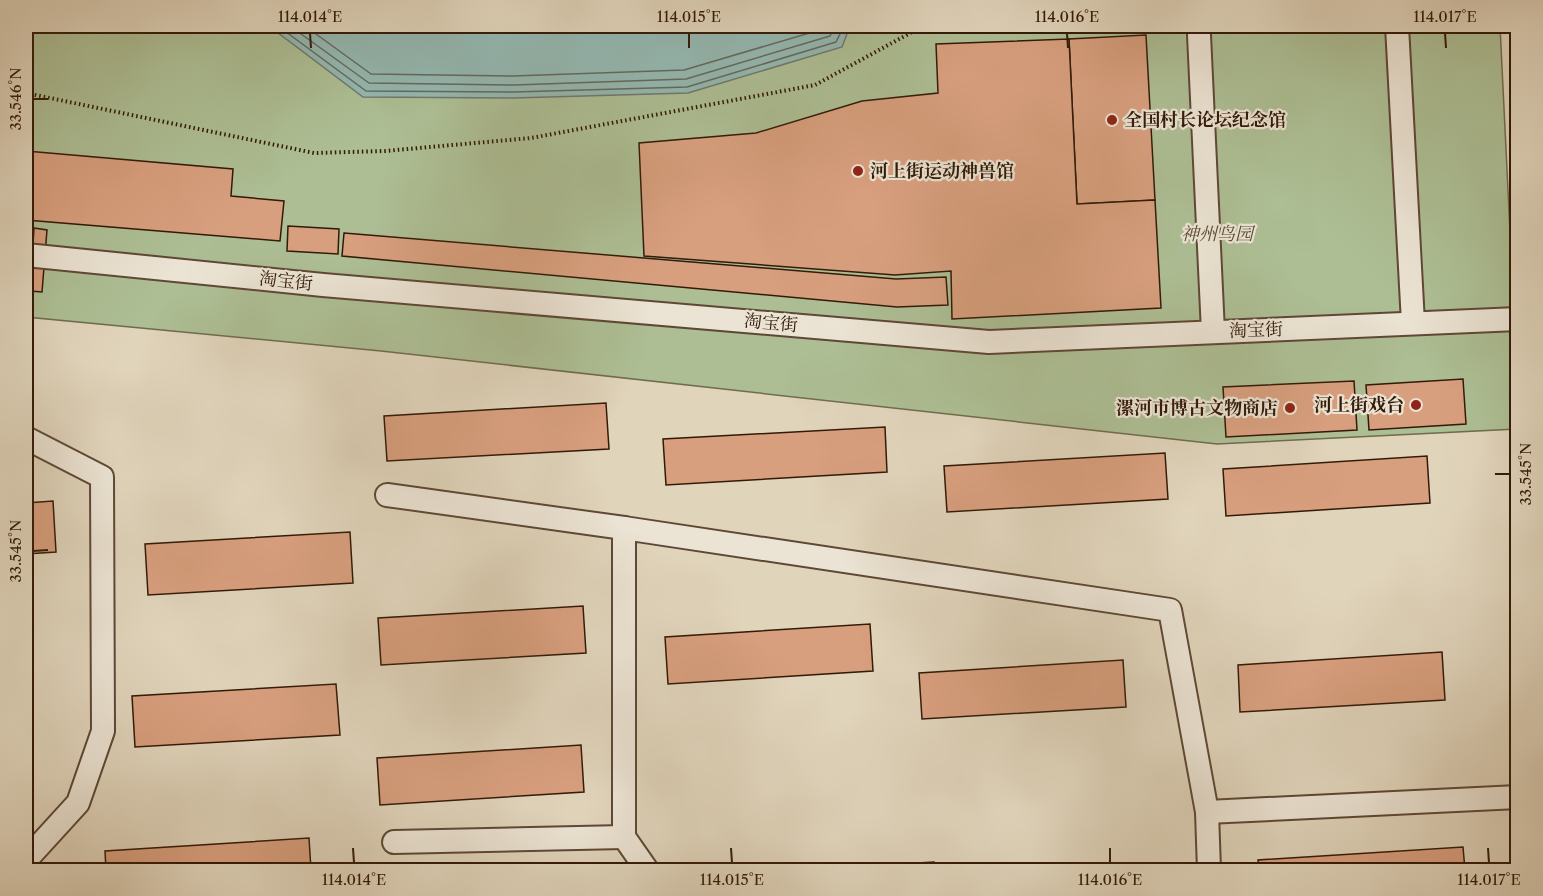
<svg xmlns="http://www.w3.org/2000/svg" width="1543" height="896" font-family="'Libre Caslon Text','Noto Serif SC',serif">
	<rect width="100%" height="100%" fill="#e0d4bb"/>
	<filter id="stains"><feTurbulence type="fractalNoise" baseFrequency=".00333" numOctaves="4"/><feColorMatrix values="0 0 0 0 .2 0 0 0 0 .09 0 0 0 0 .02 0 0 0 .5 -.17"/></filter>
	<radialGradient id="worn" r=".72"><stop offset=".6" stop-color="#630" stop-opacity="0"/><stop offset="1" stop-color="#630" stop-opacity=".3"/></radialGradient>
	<polygon fill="#adbe94" stroke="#706c4e" stroke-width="1.5" points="26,26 1500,26 1517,375 1517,429 1217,444 381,351 26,317"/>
	<polygon fill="#94b8b2" stroke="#6d796e" stroke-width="1.5" points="269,26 850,26 842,47 688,93 514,98 363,97"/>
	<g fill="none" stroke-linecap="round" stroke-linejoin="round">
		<g stroke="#63695d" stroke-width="1.5">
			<polyline points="278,26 366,91 514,92 687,87 836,42 844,26"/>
			<polyline points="290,26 369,83 514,85 686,79 830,36 835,26"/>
			<polyline points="305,26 371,74 513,76 684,70 823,29 826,26"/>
		</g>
	</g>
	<g fill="#d89f7e" stroke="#321a08" stroke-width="1.5">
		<polygon points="1146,35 1155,200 1077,204 1069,39"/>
		<polygon points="1069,39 1077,204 1155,200 1161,308 952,319 951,271 895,275 644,256 639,143 756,133 862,101 938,93 936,44"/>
		<polygon points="26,151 233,169 231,196 284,201 280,241 26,220"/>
		<polygon points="288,226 339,229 338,254 287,251"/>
		<polygon points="34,228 47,230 42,292 30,291"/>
		<polygon points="344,233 896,279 946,277 948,305 897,307 342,256"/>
		<polygon points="1463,379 1466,424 1369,430 1366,385"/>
		<polygon points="1354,381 1357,430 1226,437 1223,387"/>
		<polygon points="606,403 609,449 387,461 384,416"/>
		<polygon points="885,427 887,472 666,485 663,439"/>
		<polygon points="1165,453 1168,499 947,512 944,466"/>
		<polygon points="1427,456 1430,503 1226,516 1223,469"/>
		<polygon points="53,501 56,552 26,554 26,503"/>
		<polygon points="350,532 353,583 148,595 145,544"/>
		<polygon points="583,606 586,653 381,665 378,618"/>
		<polygon points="870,624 873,671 668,684 665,637"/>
		<polygon points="1442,652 1445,700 1240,712 1238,665"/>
		<polygon points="1123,660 1126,707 922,719 919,673"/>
		<polygon points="336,684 340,735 135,747 132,696"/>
		<polygon points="581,745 584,792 380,805 377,758"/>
		<polygon points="309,838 311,870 106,870 105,851"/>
		<polygon points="1463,847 1465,870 1259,870 1258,860"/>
		<polygon points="934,862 934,870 787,870"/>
	</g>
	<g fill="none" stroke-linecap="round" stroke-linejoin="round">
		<g stroke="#5e4835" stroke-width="26">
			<g id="minor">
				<polyline points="1397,26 1413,323"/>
				<polyline points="1199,35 1213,332"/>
				<polyline points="26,255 323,285 989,342 1518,319"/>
				<polyline points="26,438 102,477 103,731 78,803 26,860"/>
				<polyline points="387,495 624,528"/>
				<polyline points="1207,812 1518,797"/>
				<polyline points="394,842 624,837"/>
				<polyline points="647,870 624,837 624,528 1170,610 1207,812 1209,870"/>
			</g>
		</g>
		<polyline stroke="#321a08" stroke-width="4" stroke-dasharray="1.5 3" stroke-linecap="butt" points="26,93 314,153 385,151 531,138 815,85 923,26"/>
		<use href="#minor" stroke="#ebe3d3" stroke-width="22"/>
	</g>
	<path fill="none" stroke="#321a08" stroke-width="2" d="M310 33 311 48M689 33V48M1067 33 1068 48M1445 33 1446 48M33 99H48M1495 474H1510M33 551 48 550M353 848 354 863M731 848 732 863M1110 848V863M1488 848 1489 863"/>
	<g fill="#8f2418" stroke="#ebe3d3" stroke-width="2">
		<circle cx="1112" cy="120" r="6"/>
		<circle cx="858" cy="171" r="6"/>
		<circle cx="1416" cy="405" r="6"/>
		<circle cx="1290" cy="408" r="6"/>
	</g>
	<g text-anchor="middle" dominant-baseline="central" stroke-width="4.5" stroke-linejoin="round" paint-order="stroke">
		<g font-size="18" font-weight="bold" fill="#321a08" stroke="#ebe3d3" text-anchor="start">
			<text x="1124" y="120">全国村长论坛纪念馆</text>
			<text x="870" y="171">河上街运动神兽馆</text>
			<text x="1404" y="405" text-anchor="end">河上街戏台</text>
			<text x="1278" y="408" text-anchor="end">漯河市博古文物商店</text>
		</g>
		<g font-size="18" font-style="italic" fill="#574b32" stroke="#ebe3d3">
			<text x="1217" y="234">神州鸟园</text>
		</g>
		<g font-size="18" fill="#321a08" stroke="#ebe3d3">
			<text transform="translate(286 281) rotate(6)">淘宝街</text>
			<text transform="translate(771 323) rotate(5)">淘宝街</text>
			<text transform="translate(1256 330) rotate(-2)">淘宝街</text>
		</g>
	</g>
	<rect width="1543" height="896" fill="none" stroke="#e0d4bb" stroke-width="66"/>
	<rect x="33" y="33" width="1477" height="830" fill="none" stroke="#321a08" stroke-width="2"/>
	<g font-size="15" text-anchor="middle" fill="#321a08">
		<text x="310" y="22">114.014°E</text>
		<text x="689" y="22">114.015°E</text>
		<text x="1067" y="22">114.016°E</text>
		<text x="1445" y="22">114.017°E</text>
		<text transform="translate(16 99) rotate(-90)" y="5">33.546°N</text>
		<text transform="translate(1526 474) rotate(-90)" y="5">33.545°N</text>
		<text transform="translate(16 551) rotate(-90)" y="5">33.545°N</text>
		<text x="354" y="885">114.014°E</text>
		<text x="732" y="885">114.015°E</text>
		<text x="1110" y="885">114.016°E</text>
		<text x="1489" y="885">114.017°E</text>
	</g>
	<rect width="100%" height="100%" filter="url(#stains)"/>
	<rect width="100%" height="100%" fill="url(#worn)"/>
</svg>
